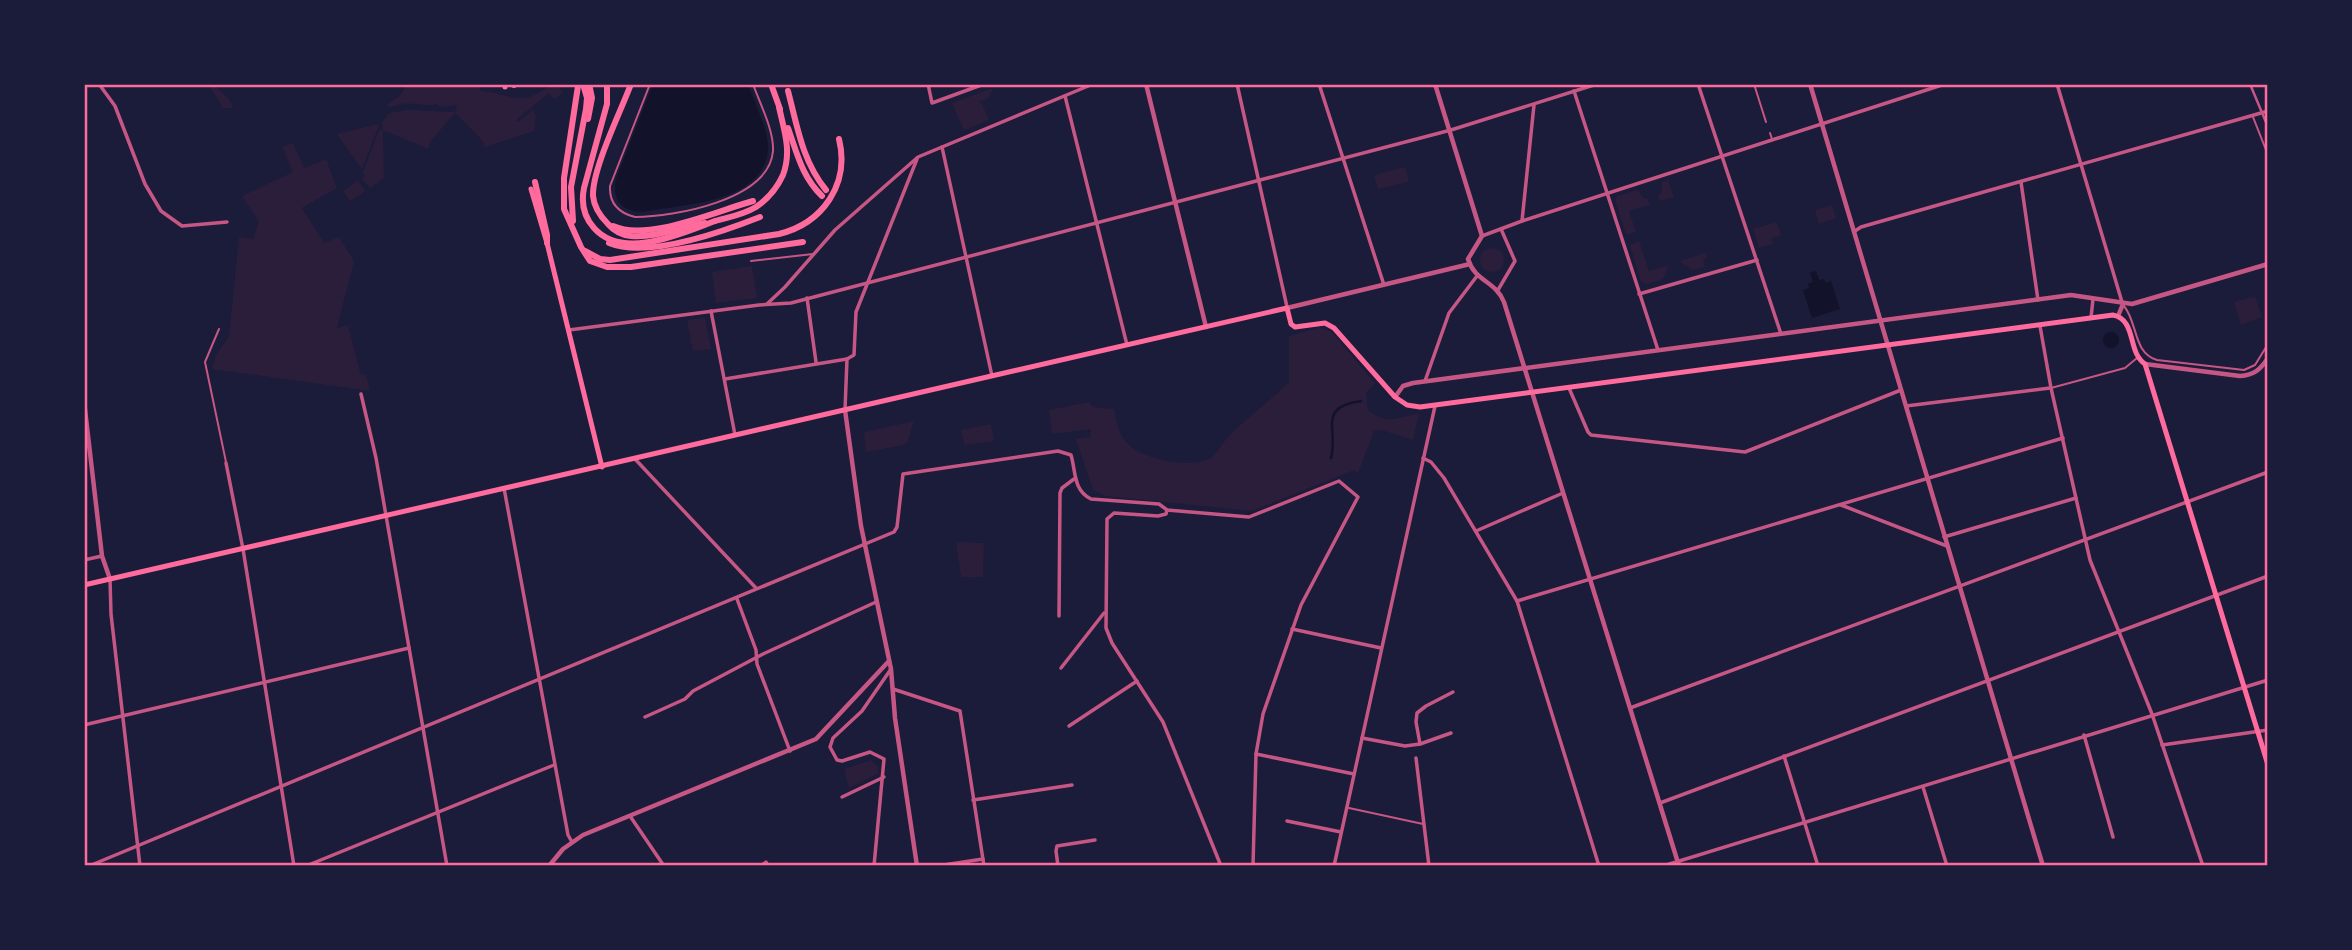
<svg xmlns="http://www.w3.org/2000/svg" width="2352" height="950" font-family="'Exo 2',sans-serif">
	<rect width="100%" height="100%" fill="#1b1b3a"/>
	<g fill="#2a1e3b">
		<polygon points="208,84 213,84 229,99 233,108 223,108"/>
		<path d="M405 84H484L479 88 481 91C519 95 518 108 553 84H556L563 93 554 99 549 93 516 120 518 122 533 110 536 117 534 131 485 147 481 139 455 113 430 142 428 149 383 130 384 178 370 188 362 178 365 176 363 172 379 130 383 129 382 122 389 113 409 110 455 112 457 105 442 107 437 104C425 107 412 102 400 104 396 105 392 108 388 107 390 98 403 99 405 84Z"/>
		<polygon points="993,88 989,98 979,102 982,104 989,120 964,130 952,103"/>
		<polygon points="378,124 378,128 362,169 337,134"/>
		<polygon points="293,143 304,168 326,159 337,188 302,208 324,243 339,237 354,261 337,328 348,325 361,375 366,374 370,391 212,369 216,355 229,336 239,237 253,239 259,222 242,196 293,172 282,147"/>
		<polygon points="1405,167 1409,182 1378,189 1374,175"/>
		<polygon points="358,180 365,191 350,201 343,191"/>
		<polygon points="1668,180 1674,197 1660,201 1658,195 1661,194 1662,182"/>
		<polygon points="1637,190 1644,199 1647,198 1650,205 1629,211 1636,232 1626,235 1615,199 1617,196"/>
		<polygon points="1832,205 1836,218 1819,224 1815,210"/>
		<polygon points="1777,222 1781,235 1771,238 1773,244 1759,248 1753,229"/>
		<polygon points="1639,241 1649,271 1669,265 1663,279 1647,284 1641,282 1630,245"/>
		<circle cx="1492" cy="260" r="12"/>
		<polygon points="1705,253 1707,257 1703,261 1705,267 1693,270 1681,263 1680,261"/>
		<polygon points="752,266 757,298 716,303 712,272"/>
		<polygon points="2255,296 2262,317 2241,325 2234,302"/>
		<polygon points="705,318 711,349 693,351 687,320"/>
		<path d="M1319 328 1331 331 1375 383 1366 393 1368 410C1391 426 1394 417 1419 414L1413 440 1381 430 1374 431 1358 474 1354 470 1252 511 1106 496 1093 490 1076 439 1090 437 1091 429 1052 434 1049 410 1089 402 1093 407 1114 409C1116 421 1119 435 1128 444 1144 460 1191 469 1211 458 1218 453 1222 443 1228 437 1247 417 1270 401 1289 382V336Z"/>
		<polygon points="914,421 908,441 904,445 866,452 864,432"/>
		<polygon points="991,424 994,441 964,445 961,430"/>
		<polygon points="956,542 984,543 983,577 961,577"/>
		<polygon points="871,760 878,767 879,773 849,788 844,769"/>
	</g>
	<g fill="#12122b">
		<path d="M657 84H748C754 102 770 133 768 151 763 196 702 203 667 208 656 209 641 214 630 210 616 205 613 192 616 179L651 89Z"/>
		<polygon points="1816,271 1819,280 1824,279 1826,283 1831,281 1840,309 1812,318 1803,290 1809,288 1808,284 1813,282 1810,273"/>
		<circle cx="2111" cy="340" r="8"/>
	</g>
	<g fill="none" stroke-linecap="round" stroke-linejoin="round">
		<path stroke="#12122b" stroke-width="2.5" d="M1331 458C1339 429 1316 408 1361 401"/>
		<g stroke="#c65784" stroke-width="2">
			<path d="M650 84 610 186C609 204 619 213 635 217 674 217 769 200 773 151 774 130 760 104 753 84"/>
			<polyline points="1754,84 1766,122"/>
			<polyline points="2253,117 2268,155"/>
			<polyline points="1770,133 1772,139"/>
			<polyline points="751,261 813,254"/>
			<path d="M2124 306C2138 323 2133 353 2157 360L2244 370 2255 365 2268 344"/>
			<polyline points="219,329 205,362 226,462"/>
			<polyline points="2051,388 2125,368 2137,358"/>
			<polyline points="1349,808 1423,824"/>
		</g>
		<polyline stroke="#c65784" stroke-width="2.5" points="2250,84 2268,127"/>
		<g stroke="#c65784" stroke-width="3.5">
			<polyline points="99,84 115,106 145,184 161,211 182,226 227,222"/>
			<polyline points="928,84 932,103 984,84"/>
			<polyline points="1237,84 1287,307"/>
			<polyline points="1319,84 1384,285"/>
			<polyline points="1698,84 1781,334"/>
			<polyline points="2057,84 2122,302"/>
			<polyline points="1574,91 1658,350"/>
			<polyline points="1065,96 1127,345"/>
			<polyline points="942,147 992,376"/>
			<polyline points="2021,182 2038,300"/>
			<polyline points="1522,221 1534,105"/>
			<polyline points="1855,231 1861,227 2268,111"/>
			<polyline points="1482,236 1522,221 1945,84"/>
			<polyline points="1498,290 1515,261 1501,229"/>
			<polyline points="1639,294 1757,260"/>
			<polyline points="807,298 816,362"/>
			<polyline points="767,304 785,287 835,230 918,157 1093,84"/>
			<polyline points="711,311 735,435"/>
			<polyline points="2091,318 2093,299"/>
			<polyline points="2040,326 2051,388 2090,560 2152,714 2203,866"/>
			<polyline points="569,330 759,305 791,303 1451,130 1597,84"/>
			<polyline points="725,379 847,359"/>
			<polyline points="1425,381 1449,313 1477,276"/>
			<polyline points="1569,388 1588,432 1591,435 1745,452 1901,390"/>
			<polyline points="361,394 376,458 447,866"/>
			<polyline points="1906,406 2050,388"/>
			<polyline points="845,410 847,359 854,355 856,312 917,159"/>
			<polyline points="1423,458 1431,462 1444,478 1517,601 1599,866"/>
			<polyline points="635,459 756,588"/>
			<polyline points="226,463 243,549 294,866"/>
			<polyline points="504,488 568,835 572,842"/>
			<polyline points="1841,505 1947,546"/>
			<polyline points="1167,510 1166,514 1158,516 1114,513 1107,519 1106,628 1112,643 1163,722 1221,866"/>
			<polyline points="1476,531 1563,493"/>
			<polyline points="1944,537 2076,498"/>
			<polyline points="84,560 102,556"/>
			<polyline points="110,579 111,614 140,866"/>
			<polyline points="737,599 756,650 757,664 790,751"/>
			<polyline points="1517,601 2063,438"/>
			<polyline points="1059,616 1060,493 1062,488 1074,479"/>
			<polyline points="1292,629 1381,648"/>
			<polyline points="1061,668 1104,613"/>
			<polyline points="893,689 960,711 984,866"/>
			<polyline points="1630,708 2268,472"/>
			<polyline points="645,717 685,699 693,691 763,654 876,602"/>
			<polyline points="84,725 409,648"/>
			<polyline points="1069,726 1137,681"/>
			<polyline points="2084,735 2113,837"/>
			<polyline points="1362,738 1405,746 1420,744 1451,733"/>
			<polyline points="1420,744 1416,722 1417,713 1426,706 1453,692"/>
			<polyline points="2162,745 2268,730"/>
			<polyline points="1256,754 1354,774"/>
			<polyline points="1784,756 1818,866"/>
			<polyline points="1416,758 1429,866"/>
			<polyline points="1923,787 1947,866"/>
			<polyline points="842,797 884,777"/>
			<polyline points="973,800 1072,785"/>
			<polyline points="1660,803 2268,576"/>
			<polyline points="630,816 664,866"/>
			<polyline points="1287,821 1341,832"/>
			<path d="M89 866 894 532 897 527 903 474 1058 451 1071 455C1076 472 1073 490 1091 499L1159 504 1167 510 1249 517 1339 481 1358 497 1301 605 1263 714 1256 754 1253 866"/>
			<polyline points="306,866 554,765"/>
			<polyline points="761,866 766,862 768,866"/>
			<polyline points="874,866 884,759 870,752 842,761 837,760 830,747 833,738 862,711 891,669"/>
			<polyline points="937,866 983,859"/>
			<polyline points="1058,866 1056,851 1057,846 1095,840"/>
			<polyline points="1334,866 1435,406"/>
			<polyline points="1663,866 2268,680"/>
		</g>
		<g stroke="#c65784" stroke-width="4.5">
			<polyline points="1146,84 1206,327"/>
			<path d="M1435 84 1482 236 1468 259C1475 282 1495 280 1504 302L1679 866"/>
			<polyline points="1810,84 2043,866"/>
			<polyline points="1287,308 1470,264"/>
			<polyline points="2118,316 2123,304"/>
			<path d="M2145 364 2240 376C2254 375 2260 370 2268 358"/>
			<polyline points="1395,397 1403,386 1413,383 2071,295 2132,304 2268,264"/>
			<polyline points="84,401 102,556 110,579"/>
			<polyline points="845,410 861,526 891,669 895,718 917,866"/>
			<polyline points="549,866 563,849 583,835 816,739 889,661"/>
		</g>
		<g stroke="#ff6b9d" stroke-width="5">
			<polyline points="505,84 505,87"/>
			<polyline points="531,189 547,243 602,467"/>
			<path d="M84 585 1287 308 1291 324 1295 327 1325 323 1334 328 1395 397 1407 405 1420 407 2113 315C2137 320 2127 352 2145 364L2268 765"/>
		</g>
		<g stroke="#ff6b9d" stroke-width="6">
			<path d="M607 84V104L584 188C581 203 584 217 594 228 623 261 682 233 715 221 729 217 743 215 756 207 768 199 777 188 783 175 792 151 784 130 779 107"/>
			<path d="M631 84C621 111 592 169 593 196 594 207 600 216 608 224 614 231 621 235 631 236 657 238 680 227 705 223"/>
			<polyline points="771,84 780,109"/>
			<polyline points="514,85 514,84"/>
			<polyline points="578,86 564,178 564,209 581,247 590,261 607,267 631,267 803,242"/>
			<path d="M788 91C797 125 802 161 826 190"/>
			<polyline points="588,119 592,98 589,84"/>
			<path d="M788 128C797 153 802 177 822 196"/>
			<polyline points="535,182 547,235 547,243"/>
			<polyline points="573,221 571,187 586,109 587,98 583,84"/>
			<path d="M613 226C648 242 716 211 753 201"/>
			<path d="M609 243C648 259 722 232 760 217"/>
			<path d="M585 251 600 259 610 260 779 234C823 223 850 184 839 139"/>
		</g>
	</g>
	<rect width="2352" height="950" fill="none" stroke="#1b1b3a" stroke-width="172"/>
	<rect x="86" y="86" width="2180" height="778" fill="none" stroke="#ff6b9d" stroke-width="2.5"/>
</svg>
